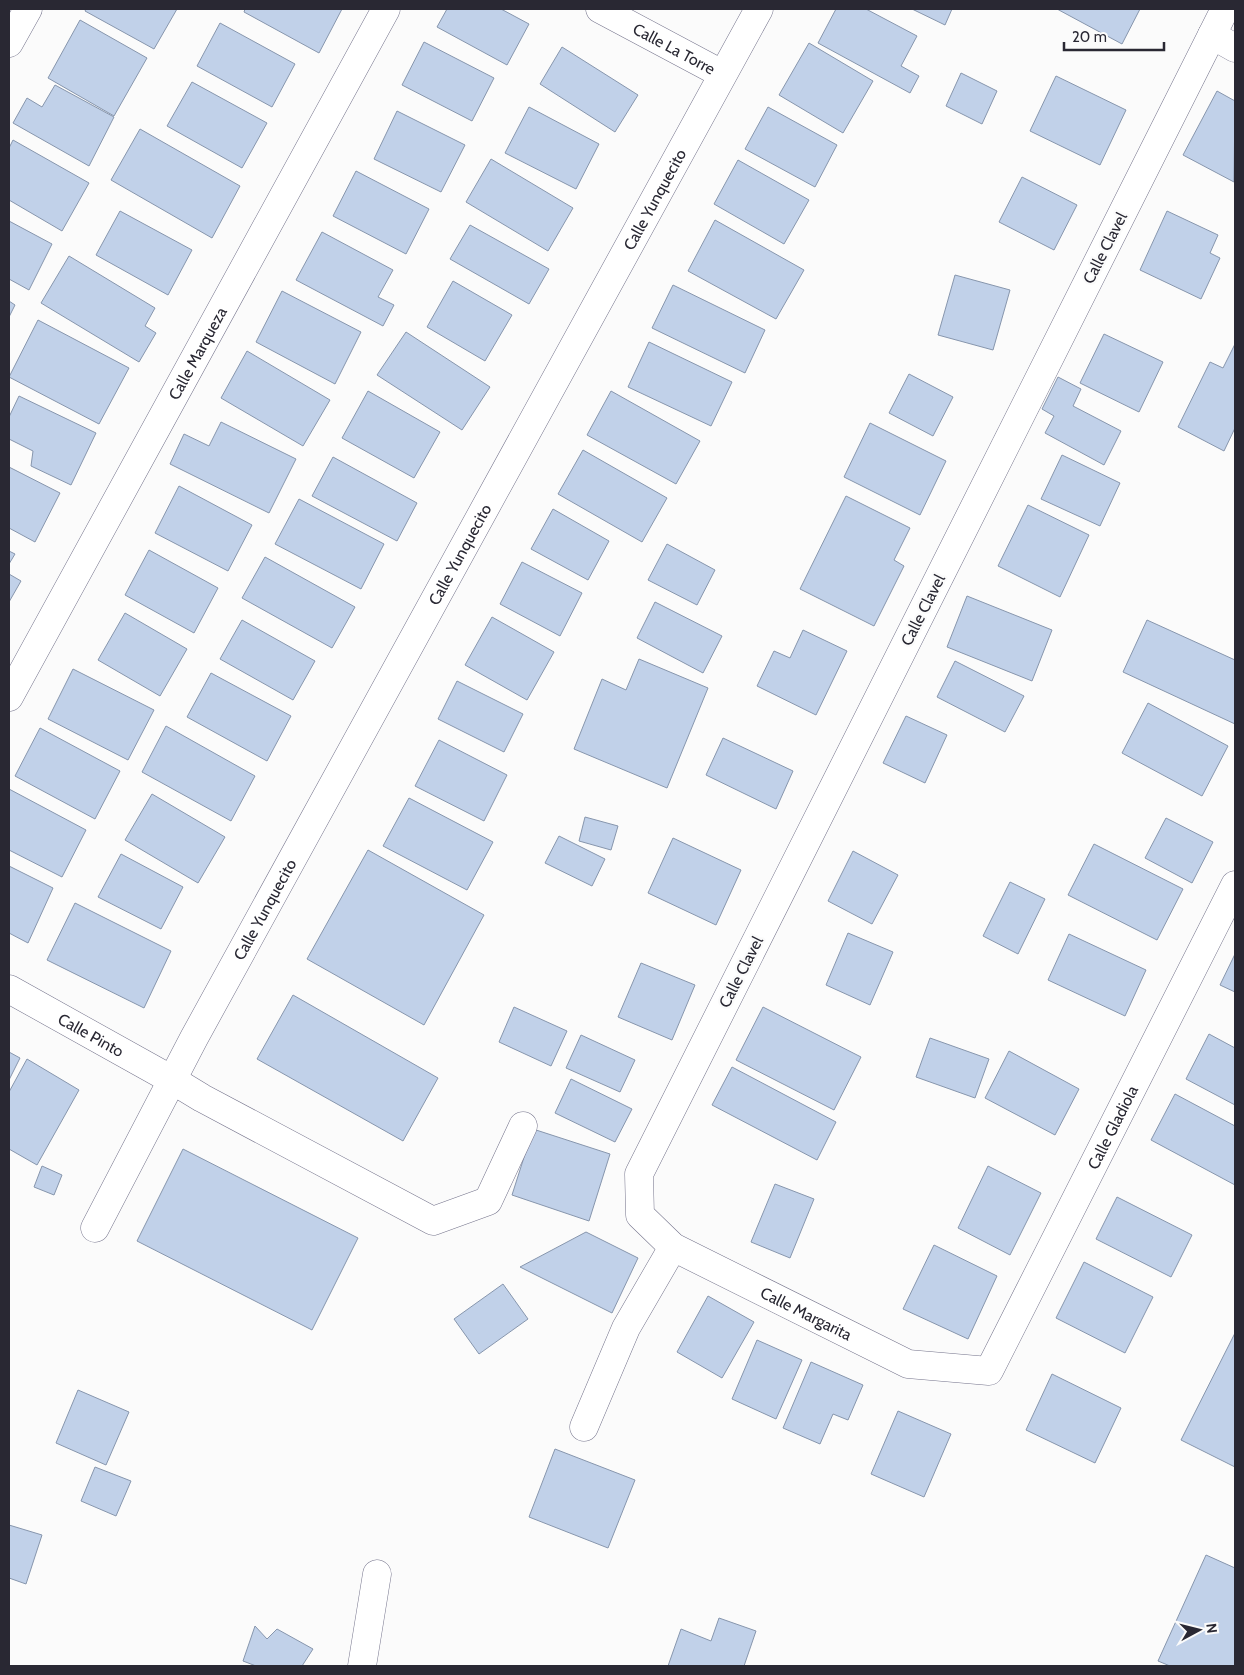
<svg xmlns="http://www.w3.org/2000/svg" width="1244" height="1675" font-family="Cabin,sans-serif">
	<rect width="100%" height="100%" fill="#fbfbfb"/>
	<g fill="#c1d1e9" stroke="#8796ad">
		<polygon points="86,9 177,9 154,49 85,11"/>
		<polygon points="245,9 342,9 319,53 244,12"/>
		<polygon points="447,9 501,9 529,24 507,65 437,27"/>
		<polygon points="836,9 866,9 917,36 901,66 919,76 910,93 818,43"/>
		<polygon points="912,9 952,9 945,25"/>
		<polygon points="1057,9 1140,9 1122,44"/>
		<polygon points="80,20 147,58 114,116 48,78"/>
		<polygon points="220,23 295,64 272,107 197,66"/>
		<polygon points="424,42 494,78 472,121 402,85"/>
		<polygon points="809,43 873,81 843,133 779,95"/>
		<polygon points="562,47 638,95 615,132 540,84"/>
		<polygon points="961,73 997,91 982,124 946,106"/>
		<polygon points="1056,76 1126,110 1100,165 1030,131"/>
		<polygon points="192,82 267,123 242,168 167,126"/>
		<polygon points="55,85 114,117 89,166 13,123 27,98 42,107"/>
		<polygon points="1217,91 1235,101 1234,182 1183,155"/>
		<polygon points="529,107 599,144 576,189 505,153"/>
		<polygon points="768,107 837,145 815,187 745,149"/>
		<polygon points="397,111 465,145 441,192 374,159"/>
		<polygon points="140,129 240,186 212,238 111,180"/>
		<polygon points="13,140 89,183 62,231 9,200 9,148"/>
		<polygon points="491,159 573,208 548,251 466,202"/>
		<polygon points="738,160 809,200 784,244 714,204"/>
		<polygon points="356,171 429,209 406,254 333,216"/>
		<polygon points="1022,177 1077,205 1054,250 999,222"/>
		<polygon points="120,211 192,250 168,295 96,255"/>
		<polygon points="1167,211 1218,235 1210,253 1220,258 1201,299 1140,270"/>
		<polygon points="715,220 804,270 776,319 688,271"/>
		<polygon points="9,221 52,244 29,290 9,279"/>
		<polygon points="470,225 549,269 529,304 450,259"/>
		<polygon points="322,232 393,270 378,297 394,305 383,326 296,280"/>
		<polygon points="69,256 155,308 145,326 156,333 139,362 41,303"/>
		<polygon points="955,275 1010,290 993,350 938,335"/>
		<polygon points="453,281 512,315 485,361 427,327"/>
		<polygon points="673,285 765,330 745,373 652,328"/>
		<polygon points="282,291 361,332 335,384 256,342"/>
		<polygon points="9,301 15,305 9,317"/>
		<polygon points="38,320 129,368 99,424 9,377"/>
		<polygon points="406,332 490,387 462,430 377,375"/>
		<polygon points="1104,334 1163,362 1139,412 1080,383"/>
		<polygon points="649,342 732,382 711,426 628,387"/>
		<polygon points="1235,344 1235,428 1224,451 1178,427 1210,362 1223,368"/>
		<polygon points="247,351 330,400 303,446 221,398"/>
		<polygon points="909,374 953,397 933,436 889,413"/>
		<polygon points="1058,377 1081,389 1073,406 1121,431 1104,465 1045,433 1054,416 1042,409"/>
		<polygon points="368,391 440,432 414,478 342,438"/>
		<polygon points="611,391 700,441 676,484 587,435"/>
		<polygon points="19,396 96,433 71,485 31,466 33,451 9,439 9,417"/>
		<polygon points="221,422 296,459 269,513 170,464 184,434 209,446"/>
		<polygon points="870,423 946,461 920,515 844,477"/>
		<polygon points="583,450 667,498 642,542 558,494"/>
		<polygon points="1062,455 1120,483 1100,526 1041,499"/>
		<polygon points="333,457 417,503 397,541 312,496"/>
		<polygon points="9,467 60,493 35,542 9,528"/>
		<polygon points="179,486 252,525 228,571 155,533"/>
		<polygon points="846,496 910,528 894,560 904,566 874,626 800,589"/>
		<polygon points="299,499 384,544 361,589 275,544"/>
		<polygon points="1028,505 1089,535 1060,597 998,566"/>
		<polygon points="553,509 609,541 588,580 531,549"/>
		<polygon points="667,544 715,570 697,605 648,580"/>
		<polygon points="149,550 218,588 194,633 125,595"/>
		<polygon points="9,551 15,554 9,564"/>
		<polygon points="265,557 355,607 332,648 242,598"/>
		<polygon points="522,562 582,593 560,636 500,604"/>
		<polygon points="9,574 21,581 9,602"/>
		<polygon points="967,596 1052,630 1032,681 947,647"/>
		<polygon points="655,602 722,636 703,673 637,638"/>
		<polygon points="125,613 187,649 160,696 98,660"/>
		<polygon points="492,617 554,652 527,700 465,665"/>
		<polygon points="242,620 315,661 293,700 220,659"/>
		<polygon points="1147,620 1235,660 1235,724 1123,672"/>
		<polygon points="803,630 847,651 816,715 757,686 774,651 790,658"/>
		<polygon points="639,659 708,688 667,788 574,749 602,679 626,690"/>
		<polygon points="955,661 1024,696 1005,732 937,697"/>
		<polygon points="73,669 154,710 128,760 48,719"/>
		<polygon points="211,673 291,716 267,761 187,717"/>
		<polygon points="457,681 523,714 504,752 438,719"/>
		<polygon points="1148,703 1228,746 1202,796 1122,753"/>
		<polygon points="906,716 947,735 925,783 883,763"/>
		<polygon points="166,726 255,776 231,821 142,772"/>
		<polygon points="40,728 120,771 95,819 15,776"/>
		<polygon points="723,738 793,771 776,809 706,775"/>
		<polygon points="439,740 507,775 484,821 415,786"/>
		<polygon points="9,789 86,830 62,877 9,850"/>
		<polygon points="152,794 225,837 198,883 125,840"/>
		<polygon points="409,798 493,842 467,890 383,846"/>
		<polygon points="585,817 618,826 611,850 579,841"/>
		<polygon points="1166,818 1213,842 1192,883 1145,858"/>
		<polygon points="559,836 605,859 592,886 545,863"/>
		<polygon points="673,838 741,870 716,925 648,893"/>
		<polygon points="1094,844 1183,889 1157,940 1068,895"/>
		<polygon points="368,850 484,915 424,1025 307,959"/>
		<polygon points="853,851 898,875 872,924 828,901"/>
		<polygon points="121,854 183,887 161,929 98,897"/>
		<polygon points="9,866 53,888 28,943 9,933"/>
		<polygon points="1010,882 1045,899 1018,954 983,936"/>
		<polygon points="75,903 171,951 144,1008 47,960"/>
		<polygon points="848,933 893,952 870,1005 826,985"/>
		<polygon points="1069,934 1146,970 1125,1016 1048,980"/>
		<polygon points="1235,954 1235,992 1220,985"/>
		<polygon points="641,963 695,985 672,1040 618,1017"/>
		<polygon points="293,995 438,1078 403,1141 257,1059"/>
		<polygon points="514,1007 567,1031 551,1066 499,1042"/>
		<polygon points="763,1007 861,1057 834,1110 736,1060"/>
		<polygon points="1209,1034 1235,1048 1235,1105 1186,1079"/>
		<polygon points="581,1035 635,1060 620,1092 566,1068"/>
		<polygon points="930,1038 989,1059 975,1098 916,1077"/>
		<polygon points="1009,1051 1079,1089 1055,1135 985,1098"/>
		<polygon points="9,1052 20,1058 9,1080"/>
		<polygon points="27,1059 79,1090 37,1165 9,1149 9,1092"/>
		<polygon points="732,1067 836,1122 817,1160 712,1105"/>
		<polygon points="571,1079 632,1109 615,1142 555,1113"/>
		<polygon points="1175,1094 1235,1126 1235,1185 1151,1140"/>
		<polygon points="533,1129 610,1154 589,1221 512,1195"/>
		<polygon points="183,1149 358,1238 312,1330 137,1241"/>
		<polygon points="42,1166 62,1175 54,1195 34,1187"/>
		<polygon points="988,1166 1041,1193 1010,1255 958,1228"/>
		<polygon points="775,1184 814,1199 790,1258 751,1242"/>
		<polygon points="1117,1197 1192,1235 1171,1277 1096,1239"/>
		<polygon points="586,1232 638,1258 612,1313 520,1267"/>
		<polygon points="934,1245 997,1276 968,1339 903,1309"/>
		<polygon points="1084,1262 1153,1297 1125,1353 1056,1318"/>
		<polygon points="503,1284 528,1319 479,1354 454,1319"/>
		<polygon points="708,1296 754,1322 722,1378 677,1352"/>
		<polygon points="1235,1333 1235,1467 1181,1440"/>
		<polygon points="757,1340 802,1360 776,1419 732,1399"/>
		<polygon points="811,1362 863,1385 848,1420 833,1414 820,1444 783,1428"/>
		<polygon points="1052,1374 1121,1408 1095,1463 1026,1430"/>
		<polygon points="78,1390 129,1412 106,1465 56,1443"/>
		<polygon points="898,1411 951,1434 924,1497 871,1474"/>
		<polygon points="555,1449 635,1480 608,1548 529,1517"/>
		<polygon points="95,1467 131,1481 116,1516 81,1501"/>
		<polygon points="9,1525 42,1535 26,1584 9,1578"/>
		<polygon points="1206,1555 1235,1568 1235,1666 1170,1666 1158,1661"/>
		<polygon points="719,1618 756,1631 744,1666 668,1666 681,1629 711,1641"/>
		<polygon points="255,1626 267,1639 277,1629 313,1649 302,1666 256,1666 243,1661"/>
	</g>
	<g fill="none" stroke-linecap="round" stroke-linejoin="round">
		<g stroke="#75748c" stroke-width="29">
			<g id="minor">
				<path id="s1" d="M600 9 722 74"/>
				<path id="s2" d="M1225 9 639 1174 640 1215 673 1247 908 1364 989 1371 1235 885"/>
				<polyline points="1212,35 1235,48"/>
				<polyline points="9,43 28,9"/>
				<path id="s3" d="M9 697 386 9"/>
				<path id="s4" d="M9 989 174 1081 202 1098 433 1221 488 1201 523 1126"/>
				<path id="s5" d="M95 1228 194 1038 759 9"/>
				<polyline points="584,1427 626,1328 673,1247"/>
				<polyline points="362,1666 377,1574"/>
			</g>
		</g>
		<use href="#minor" stroke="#fff" stroke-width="28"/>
	</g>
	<g text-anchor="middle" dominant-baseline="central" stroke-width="4.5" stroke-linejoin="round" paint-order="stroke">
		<g font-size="16" fill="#292833" stroke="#fbfbfb">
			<text stroke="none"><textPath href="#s1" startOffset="84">Calle La Torre</textPath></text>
			<text stroke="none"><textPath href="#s5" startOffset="1171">Calle Yunquecito</textPath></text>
			<text transform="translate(1105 248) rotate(-63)">Calle Clavel</text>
			<text stroke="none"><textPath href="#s3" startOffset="392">Calle Marqueza</textPath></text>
			<text stroke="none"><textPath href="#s5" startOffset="766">Calle Yunquecito</textPath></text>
			<text transform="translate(923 610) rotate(-63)">Calle Clavel</text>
			<text stroke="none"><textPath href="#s5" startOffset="361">Calle Yunquecito</textPath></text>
			<text transform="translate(741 972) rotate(-63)">Calle Clavel</text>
			<text stroke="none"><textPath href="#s4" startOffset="94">Calle Pinto</textPath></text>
			<text stroke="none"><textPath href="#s2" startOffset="2008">Calle Gladiola</textPath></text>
			<text stroke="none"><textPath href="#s2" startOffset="1540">Calle Margarita</textPath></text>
		</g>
	</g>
	<rect width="1244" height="1675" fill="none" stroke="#292833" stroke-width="20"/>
	<g transform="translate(1199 1630) rotate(83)" stroke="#fbfbfb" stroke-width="4" paint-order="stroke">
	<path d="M0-4L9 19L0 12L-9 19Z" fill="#292833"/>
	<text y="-8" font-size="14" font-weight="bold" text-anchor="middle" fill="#292833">N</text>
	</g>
	<path d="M1064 42v8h100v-8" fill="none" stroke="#292833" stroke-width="2.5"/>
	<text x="1072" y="42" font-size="15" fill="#292833" stroke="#fbfbfb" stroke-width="4" paint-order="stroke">20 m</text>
</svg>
